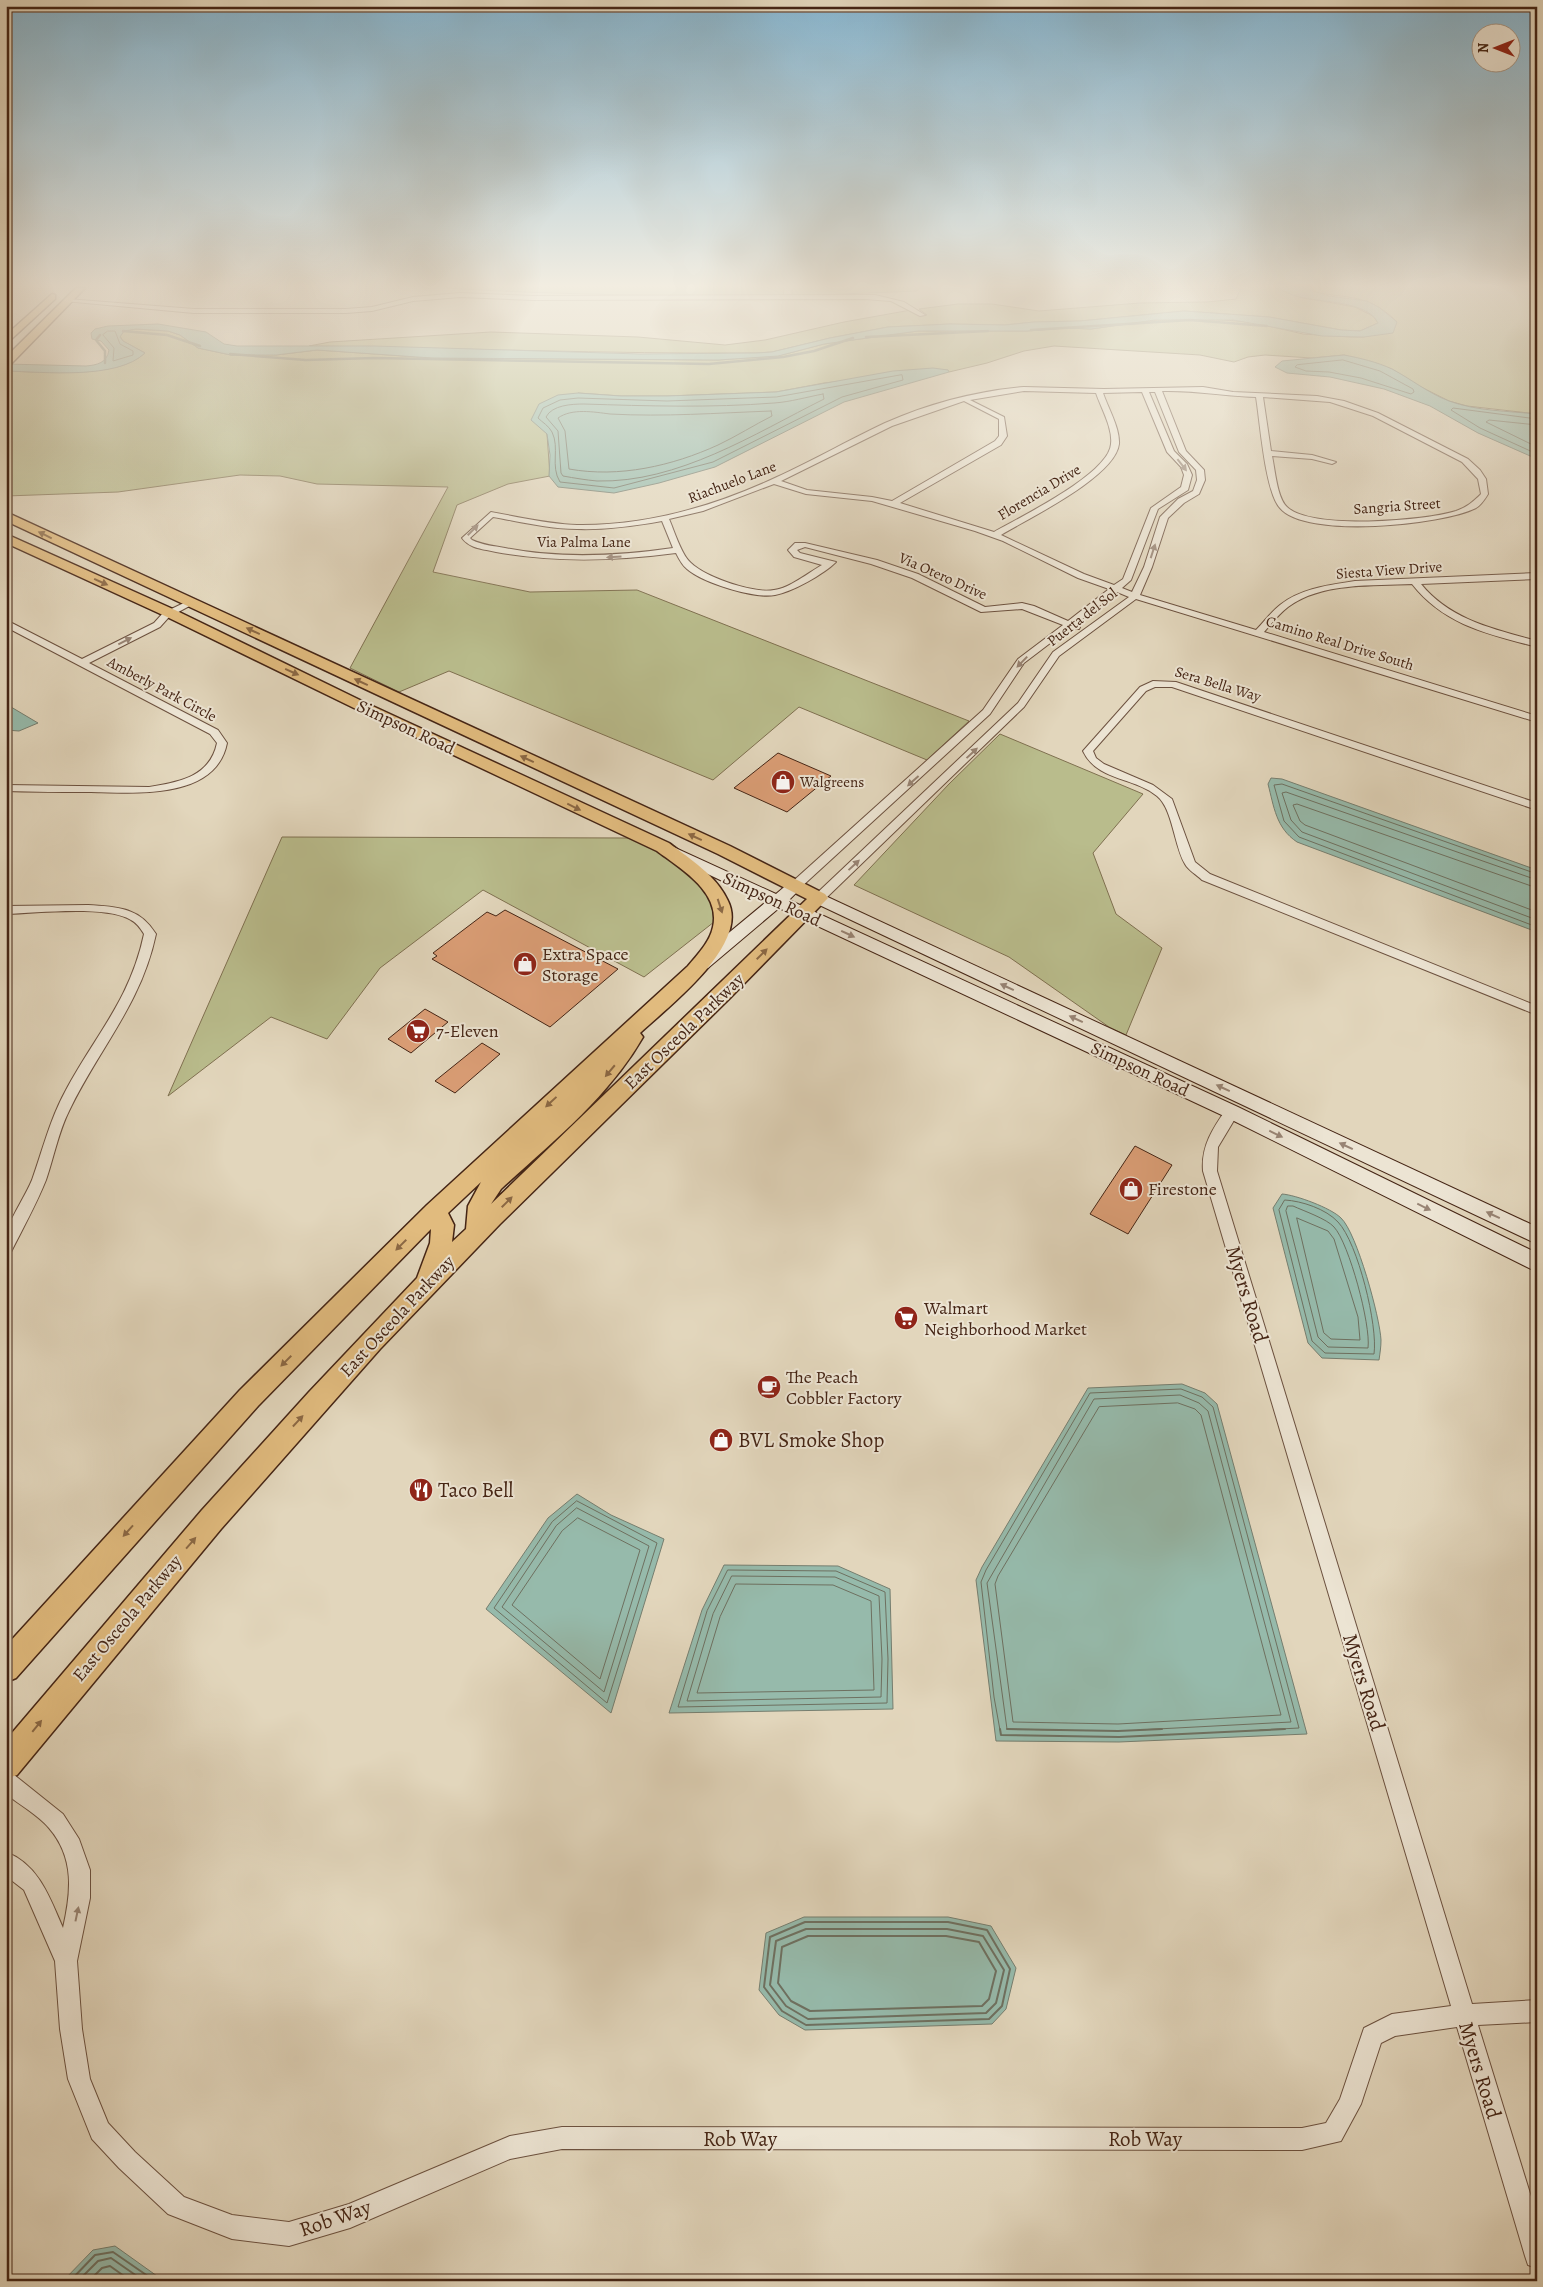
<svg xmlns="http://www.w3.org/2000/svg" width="1543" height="2287" font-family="Alegreya,serif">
	<rect width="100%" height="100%" fill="#e2d6bc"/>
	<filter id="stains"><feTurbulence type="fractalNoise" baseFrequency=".004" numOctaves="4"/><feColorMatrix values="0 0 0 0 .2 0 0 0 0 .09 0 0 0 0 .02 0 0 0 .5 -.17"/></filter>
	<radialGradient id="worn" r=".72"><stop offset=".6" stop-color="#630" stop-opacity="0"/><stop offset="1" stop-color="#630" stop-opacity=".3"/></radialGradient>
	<g fill="#b9bc8c" stroke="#7f7050">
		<path d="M446 288H784L783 296C671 296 558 295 446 288Z"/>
		<polygon points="792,288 920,288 917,291 792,296"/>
		<path d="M1241 288H1277L1300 297 1355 307 1373 316 1378 323 1360 331 1341 330 1269 317 1184 311 1080 321 1034 322 1005 325 950 324 888 327 830 338 772 352 756 353C607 354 458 348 309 346L330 342 491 332 638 337 725 345 765 340 844 322 911 310 920 316 927 315 919 309 958 304H992L1039 311 1140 303 1207 302 1236 299Z"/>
		<path d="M1303 288H1537V414L1467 406 1449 401 1415 384 1392 369 1344 355 1312 358 1265 355 1248 357 1234 362 1200 355 1054 346 1024 351 987 363 949 372 948 370 824 383 776 392 667 396H621L578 393 547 434 550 476 508 484 457 505 433 572 530 592 637 590 969 721 927 760 799 707 713 780 449 671 399 692 350 668 448 487 317 484 280 476 240 475 118 492 6 496V371C43 372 117 379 145 353L123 341 120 336 124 331 136 329 168 331 180 335 198 348 231 355H276L317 350 432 358 718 360 778 356 824 344 918 331H1027L1067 328 1091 329 1155 320 1209 319 1251 322 1303 334 1350 337H1364L1397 322C1389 314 1379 306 1368 302 1348 294 1324 297 1303 288Z"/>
		<polygon points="1000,734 1143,794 1093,853 1116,914 1162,948 1126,1035 1109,1027 1009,957 854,885 949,784"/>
		<path d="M282 837 632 838C645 844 662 850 674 859 694 874 714 897 714 922L644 977 483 890 380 968 327 1039 271 1017 168 1096Z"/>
	</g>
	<g fill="#96baab" stroke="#767e6f">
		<path d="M1277 288H1303L1329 296 1367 301 1380 308 1397 322 1393 333 1364 337 1322 336 1233 320H1155L1091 329 1067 328 1027 331H918L824 344 778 356 718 360 432 358 317 350 276 355H231L198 348 180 335 168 331 136 329 124 331 120 337 123 341 145 353C117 380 44 372 6 371V364L86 366C97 365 107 363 109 350L101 341 92 339 91 333 95 329 108 326 158 324 206 332 224 344 237 346H374L640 354 756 353 772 352 830 338 888 327 950 324 1005 325 1034 322 1080 321 1184 311 1269 317 1341 330 1360 331 1378 323C1368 301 1319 302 1299 297 1291 295 1284 291 1277 288Z"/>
		<path d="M1344 355C1360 358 1377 362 1392 369 1411 379 1428 393 1449 401 1476 411 1508 411 1537 414V459L1478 433 1430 406 1384 389 1330 377 1287 373 1275 367 1282 361Z"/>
		<polygon points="933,368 948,370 949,372 844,402 715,467 659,483 614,493 558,487 549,476 550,455 547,434 531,420 539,404 558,395 578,393 621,396 667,396 776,392 893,371"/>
		<polygon points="6,704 38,723 19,731 6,730"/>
		<path d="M1271 778 1282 779 1537 870V932L1297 842C1276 828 1274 807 1268 784Z"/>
		<path d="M1282 1194C1296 1195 1331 1208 1341 1218 1357 1233 1380 1318 1381 1340 1381 1347 1380 1353 1379 1360L1322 1358 1308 1343 1273 1208Z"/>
		<polygon points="1182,1384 1205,1393 1217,1404 1307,1734 1119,1742 996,1741 976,1580 982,1567 1088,1388"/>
		<polygon points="577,1494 611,1515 664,1539 611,1713 486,1609 548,1518"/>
		<polygon points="724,1565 838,1566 890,1589 893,1709 669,1713 702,1610"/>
		<polygon points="804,1917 948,1917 991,1926 1016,1968 1006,2009 992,2024 805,2030 779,2015 759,1990 766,1933"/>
		<polygon points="115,2246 164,2281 63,2281 93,2250"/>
	</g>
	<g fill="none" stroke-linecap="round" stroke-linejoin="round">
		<g stroke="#6e7060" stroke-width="1">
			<polygon points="108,331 115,331 120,344 133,351 133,355 113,361 114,348 103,335"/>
			<polygon points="1343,360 1380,371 1413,389 1414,392 1411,394 1361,378 1329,372 1306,371 1295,367 1297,365"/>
			<path d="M902 375 903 380 842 397 713 462 614 488 560 482C550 466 560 448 552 432 549 426 542 422 538 418L543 408 560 400 578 398 667 401 776 397Z"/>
			<path d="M823 394 824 399C754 434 678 483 597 481 586 480 574 478 563 476L561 473 558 431 546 417C552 405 572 404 584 404 647 406 711 408 774 403 790 402 807 397 823 394Z"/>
			<path d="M771 411 772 416C754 425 737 436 718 445 672 466 619 478 569 469L565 431 558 418C572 408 594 412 610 414 664 417 717 413 771 411Z"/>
			<polyline points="1537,419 1453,408 1451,410 1480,428 1537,454"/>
			<polyline points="1537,425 1489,420 1486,422 1537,447"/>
			<polyline points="1537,874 1282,784 1274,785 1284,821 1299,837 1537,927"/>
			<polyline points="1537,880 1286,792 1282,793 1291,820 1302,832 1537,920"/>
			<polyline points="1537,888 1297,804 1293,805 1300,821 1305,825 1537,912"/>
			<path d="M1285 1200C1302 1201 1326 1209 1338 1222 1358 1243 1378 1326 1374 1354L1325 1353 1312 1341 1279 1210Z"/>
			<path d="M1288 1206H1293C1304 1211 1327 1219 1334 1227 1349 1243 1371 1325 1368 1348L1328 1347 1318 1337 1286 1211Z"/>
			<polygon points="1297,1218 1328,1231 1334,1239 1358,1317 1360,1340 1331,1339 1324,1333"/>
			<polygon points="1178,1403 1195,1409 1201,1415 1281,1715 1118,1724 1013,1722 995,1584 998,1576 1099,1407"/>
			<polygon points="577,1501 657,1543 607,1703 494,1608 552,1522"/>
			<polygon points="577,1508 649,1546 604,1692 502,1607 556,1526"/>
			<polygon points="578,1518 640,1550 600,1679 512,1605 562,1531"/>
			<polygon points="728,1570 836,1571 885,1592 888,1659 887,1703 678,1707 707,1611"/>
			<polygon points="732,1576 835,1577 879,1596 882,1659 881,1697 687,1701 713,1614"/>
			<polygon points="736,1584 833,1585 871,1601 874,1690 697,1693 720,1617"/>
			<polyline points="1000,1730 994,1697 981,1582 986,1570 1090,1393 1181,1389 1202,1397 1213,1407 1299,1728 1260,1730"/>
			<polyline points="1060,1730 1007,1729 987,1583 1094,1399 1180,1395 1199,1403 1208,1411 1291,1722 1138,1730"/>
		</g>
		<g stroke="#6e7060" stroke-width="2">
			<polyline points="1000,1729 1001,1735 1119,1737 1285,1729"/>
			<polyline points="1007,1729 1118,1731 1162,1729"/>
			<polygon points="805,1922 948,1922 987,1930 1010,1969 1002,2006 989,2019 806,2025 782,2011 764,1987 770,1937"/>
			<polygon points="806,1929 947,1929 983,1936 1004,1970 996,2003 986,2013 808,2019 786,2006 770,1985 776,1941"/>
			<polygon points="808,1936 946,1936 979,1942 996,1971 989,1999 982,2006 810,2011 791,2001 778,1983 782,1947"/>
			<polyline points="70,2281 95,2255 113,2252 155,2281"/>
			<polyline points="78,2281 98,2261 111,2258 144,2281"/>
			<polyline points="89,2281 102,2268 110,2266 131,2281"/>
		</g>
		<g stroke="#767e6f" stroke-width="2.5">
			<polyline points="1031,330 1190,320 1267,326"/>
			<polyline points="123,331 167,335 200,346"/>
			<polyline points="100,335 96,340 105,351 105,363"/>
			<polyline points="866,337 988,331"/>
			<polyline points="230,354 306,360 374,358 709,364 783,357 814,351 853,338"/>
		</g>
	</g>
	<g fill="#db9e76" stroke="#452515">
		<polygon points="778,753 831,776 787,812 734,788"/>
		<polygon points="505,910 618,969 550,1027 432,959 437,956 433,953 487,912 496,916"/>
		<polygon points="425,1009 448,1022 411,1053 388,1039"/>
		<polygon points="482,1043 500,1054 455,1093 435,1081"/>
		<polygon points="1135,1146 1172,1165 1128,1234 1090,1214"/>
	</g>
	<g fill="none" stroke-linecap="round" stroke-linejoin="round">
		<g stroke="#6c513f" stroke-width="2">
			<g id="minor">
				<polygon points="460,293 533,296 875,295 904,302 925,315 920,316 891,301 865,299 533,300 460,297 413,301 372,311 346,313 194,313 64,301 67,299 194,309 346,309 372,307 413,297"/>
				<path d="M1024 387 1104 389 1203 387 1233 392 1317 396 1344 401 1378 413 1468 459 1480 470 1486 479 1488 494C1485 499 1481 505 1476 508 1442 525 1306 539 1280 508 1265 492 1260 421 1256 397 1224 396 1194 390 1162 391L1186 451 1204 470 1205 480 1199 494 1184 503 1168 518 1152 567 1140 595 1256 630C1264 622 1271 612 1280 605 1301 588 1330 585 1355 581L1537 573V579L1421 584C1450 620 1494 629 1537 641V647C1488 634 1444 625 1412 584 1373 586 1321 582 1288 607 1279 614 1271 624 1264 632L1537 716V722L1136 599 1059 656 1024 707 823 901 819 902 813 898 815 895 1018 703 1053 652 1129 597 1117 592 1076 624 1080 627 1079 629 1070 628 1024 663 990 714 799 889H791L789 886 791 883 983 710 1018 659 1063 625 1022 609 981 612 912 578 871 564 805 547 797 550 800 553 836 562C824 574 792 592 775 595 755 599 703 583 687 569 682 565 679 559 676 553 616 561 556 563 496 552 484 549 470 549 462 538L491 512C519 517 548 524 577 525 646 526 715 506 777 477 814 460 849 440 885 423 928 404 977 391 1024 387ZM1024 391 1096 393C1101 408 1113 428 1111 444 1109 474 1020 517 994 532L900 503 1001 445 1007 436 1004 417 970 400ZM1142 392 1167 452 1181 467 1184 475 1181 487 1151 508 1123 579 1114 585 1084 574 1001 535C1029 518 1115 477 1119 444 1120 428 1108 408 1103 393ZM1149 392H1155L1179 452 1196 470 1197 480 1193 491 1178 499 1160 517 1144 567 1132 592 1122 588 1131 580 1158 509 1188 490 1192 475 1187 464 1174 451ZM1263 397 1330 402 1373 416 1462 462 1478 479 1481 494C1473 502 1467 507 1456 511 1425 521 1311 530 1287 507 1277 498 1275 469 1272 456L1312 459 1332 464 1336 462 1312 455 1271 451ZM964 401 999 419V436L995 441 892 501 872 497 807 490 781 481 892 426ZM774 484 806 494 872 501 975 531 1003 541 1078 578 1109 589 1068 621 1034 606 1022 603 985 607 918 574 877 560 805 543H795L788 550 794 557 822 565C808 573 790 588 774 590 753 594 701 576 688 560 680 550 675 533 669 519L703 511ZM493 517C521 522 549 529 577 529 606 530 634 526 662 521L673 548C618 556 560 559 505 548 494 546 482 545 472 540L470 538Z"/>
				<path d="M188 601 195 603 169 617 160 627 89 663 218 730 227 743C216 800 135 793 91 792 63 792 35 792 6 791V785L149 787C179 782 210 777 217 743L210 734 6 627V620L82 659 154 623 163 613Z"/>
				<path d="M1153 681 1176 682 1537 803V810L1172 687H1155L1146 691 1093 751 1096 758 1104 764 1153 785 1172 799 1195 862 1210 874 1537 1006V1015L1202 880C1197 875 1188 870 1185 864 1174 846 1173 809 1157 796 1134 777 1097 781 1083 751L1140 687Z"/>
				<path d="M88 905C118 907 139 907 156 934 141 1005 99 1048 69 1111 58 1133 54 1157 46 1180 36 1205 23 1228 11 1252L6 1254C6 1247 5 1238 7 1231 13 1213 25 1197 32 1180 43 1149 50 1119 66 1090 96 1034 130 1000 144 934 141 929 137 923 131 920 107 905 36 913 6 914V906Z"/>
				<path d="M1232 1107 1237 1108 1239 1112 1218 1147 1217 1171 1472 2004 1537 2000V2022L1478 2025 1537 2216V2268L1528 2265 1525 2256 1457 2027 1395 2036 1381 2043 1361 2104 1341 2141 1302 2150 562 2149 510 2159 350 2228 289 2246 232 2239 168 2214 119 2168 92 2139 68 2079 60 2029 55 1961 24 1890 6 1876V1852C39 1865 50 1898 63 1928 71 1893 75 1858 49 1828 38 1815 20 1805 6 1794V1771L13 1774 63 1814 79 1839 90 1870V1898L77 1961 82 2029 90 2079 108 2123 135 2152 184 2197 232 2215 289 2222 349 2204 510 2136 562 2127 1302 2128 1326 2123 1340 2099 1364 2028 1392 2014 1451 2006 1203 1171C1201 1146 1213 1128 1227 1108Z"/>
			</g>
		</g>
		<g stroke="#452515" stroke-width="2">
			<g id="secondary">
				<polygon points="671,846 776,894 790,882 800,882 803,886 789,900 1238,1107 1537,1253 1537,1272 1226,1117 779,908 708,968 702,970 696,968 694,964 696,960 766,902 666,854 663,851 666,848"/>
				<polygon points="819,893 1537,1227 1537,1244 813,902 811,898 813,894"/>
			</g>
		</g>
		<g stroke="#452515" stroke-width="3">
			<g id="primary">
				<polygon points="76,288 85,288 10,365 6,366 6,357"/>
				<polygon points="52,294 55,295 55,299 6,344 6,335"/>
				<path d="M6 512 730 846 825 894 828 898 730 998 500 1224 380 1349 221 1529 17 1775 6 1779V1740L202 1510 309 1392 417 1278 430 1243 431 1229 258 1406 16 1678 6 1682V1646L240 1390 427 1205 688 966C697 955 710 942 713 927 721 892 681 869 657 851L356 709 165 616 6 543V534L175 610 366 703 669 843C691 860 716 875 728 901 750 945 669 1006 640 1033L643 1037C608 1098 552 1142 501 1189L491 1204 807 899 718 854 6 521ZM481 1182 468 1206 466 1229 452 1242 454 1225 448 1213Z"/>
			</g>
		</g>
		<use href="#minor" fill="#ece4d3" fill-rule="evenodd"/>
		<use href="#secondary" fill="#ece4d3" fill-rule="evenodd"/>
		<use href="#primary" fill="#e1bb7e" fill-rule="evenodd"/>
	</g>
	<defs><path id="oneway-solid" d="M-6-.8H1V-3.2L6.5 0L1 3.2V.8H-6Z" transform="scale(1.25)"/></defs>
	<g fill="#988474">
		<use href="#oneway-solid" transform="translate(1182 465) rotate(52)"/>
		<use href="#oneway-solid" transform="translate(473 530) rotate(-45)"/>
		<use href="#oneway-solid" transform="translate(1153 551) rotate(-72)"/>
		<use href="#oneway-solid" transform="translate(614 557) rotate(177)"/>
		<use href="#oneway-solid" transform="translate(125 641) rotate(-27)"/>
		<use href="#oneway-solid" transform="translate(1022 662) rotate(134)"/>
		<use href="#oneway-solid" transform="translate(972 753) rotate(-43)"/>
		<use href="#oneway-solid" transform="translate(913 781) rotate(138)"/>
		<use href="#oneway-solid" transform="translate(854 865) rotate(-43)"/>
		<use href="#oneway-solid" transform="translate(848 934) rotate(25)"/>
		<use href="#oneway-solid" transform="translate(1007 987) rotate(-155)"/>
		<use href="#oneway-solid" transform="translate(1076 1019) rotate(-155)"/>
		<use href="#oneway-solid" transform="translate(1223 1088) rotate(-155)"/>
		<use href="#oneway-solid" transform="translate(1276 1134) rotate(26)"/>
		<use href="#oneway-solid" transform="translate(1346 1146) rotate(-155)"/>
		<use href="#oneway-solid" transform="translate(1424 1207) rotate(26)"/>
		<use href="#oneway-solid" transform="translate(1493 1215) rotate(-155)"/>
		<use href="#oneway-solid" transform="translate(77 1914) rotate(-78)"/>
	</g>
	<g fill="#8b6844">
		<use href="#oneway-solid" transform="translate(45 535) rotate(-154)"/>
		<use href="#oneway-solid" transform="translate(101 582) rotate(24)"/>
		<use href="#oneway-solid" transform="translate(253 631) rotate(-155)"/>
		<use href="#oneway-solid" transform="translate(292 672) rotate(24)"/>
		<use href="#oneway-solid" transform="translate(361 682) rotate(-155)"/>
		<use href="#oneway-solid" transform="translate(527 759) rotate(-155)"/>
		<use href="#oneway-solid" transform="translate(574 807) rotate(26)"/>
		<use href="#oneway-solid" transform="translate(695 837) rotate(-155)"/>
		<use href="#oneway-solid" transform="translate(720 906) rotate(72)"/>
		<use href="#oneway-solid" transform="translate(762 954) rotate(-45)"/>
		<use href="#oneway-solid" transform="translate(610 1071) rotate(130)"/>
		<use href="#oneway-solid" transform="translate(551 1102) rotate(137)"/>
		<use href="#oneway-solid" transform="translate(507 1202) rotate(-45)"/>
		<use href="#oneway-solid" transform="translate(401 1245) rotate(135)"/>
		<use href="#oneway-solid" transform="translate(286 1361) rotate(135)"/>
		<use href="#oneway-solid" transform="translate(298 1421) rotate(-47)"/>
		<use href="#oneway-solid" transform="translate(128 1531) rotate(132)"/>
		<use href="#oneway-solid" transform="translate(191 1543) rotate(-49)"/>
		<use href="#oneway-solid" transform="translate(37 1726) rotate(-51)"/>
	</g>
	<linearGradient id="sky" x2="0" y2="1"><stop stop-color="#87b6d0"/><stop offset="0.47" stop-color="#f2ede1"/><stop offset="1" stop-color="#f2ede1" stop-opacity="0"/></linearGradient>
	<rect width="1543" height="608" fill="url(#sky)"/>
	<defs>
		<g id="shop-disc" transform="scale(1.25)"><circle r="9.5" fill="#8f2418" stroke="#ece4d3"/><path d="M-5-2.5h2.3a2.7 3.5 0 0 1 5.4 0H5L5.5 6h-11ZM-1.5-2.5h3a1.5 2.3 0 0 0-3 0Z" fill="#fff"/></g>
		<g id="supermarket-disc" transform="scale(1.25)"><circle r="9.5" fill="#8f2418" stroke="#ece4d3"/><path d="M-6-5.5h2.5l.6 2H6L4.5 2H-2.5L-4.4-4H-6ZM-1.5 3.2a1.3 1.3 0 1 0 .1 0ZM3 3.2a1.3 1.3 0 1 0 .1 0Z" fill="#fff"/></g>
		<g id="cafe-disc" transform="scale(1.25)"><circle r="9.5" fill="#8f2418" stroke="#ece4d3"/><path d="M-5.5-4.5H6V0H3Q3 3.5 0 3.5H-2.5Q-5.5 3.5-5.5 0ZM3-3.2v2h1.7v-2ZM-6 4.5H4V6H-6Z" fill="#fff"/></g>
		<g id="restaurant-disc" transform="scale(1.25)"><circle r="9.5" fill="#8f2418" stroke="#ece4d3"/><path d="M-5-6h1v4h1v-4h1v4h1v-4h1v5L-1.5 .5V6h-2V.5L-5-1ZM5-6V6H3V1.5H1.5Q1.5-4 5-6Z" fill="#fff"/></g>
	</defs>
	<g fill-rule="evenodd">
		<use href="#shop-disc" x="783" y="782"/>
		<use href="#shop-disc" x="525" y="964"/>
		<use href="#supermarket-disc" x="418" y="1031"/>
		<use href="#shop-disc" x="1131" y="1189"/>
		<use href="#supermarket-disc" x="906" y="1318"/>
		<use href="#cafe-disc" x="769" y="1387"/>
		<use href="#shop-disc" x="721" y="1440"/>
		<use href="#restaurant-disc" x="421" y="1490"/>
	</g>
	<g text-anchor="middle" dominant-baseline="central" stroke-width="4" stroke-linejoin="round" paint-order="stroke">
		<g font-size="15" fill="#452515" stroke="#ece4d3">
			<text transform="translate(732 482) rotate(-21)">Riachuelo Lane</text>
			<text transform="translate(1039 492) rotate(-31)">Florencia Drive</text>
			<text transform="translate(1397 506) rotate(-4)">Sangria Street</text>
			<text x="584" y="542">Via Palma Lane</text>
			<text transform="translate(1389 570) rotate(-4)">Siesta View Drive</text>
			<text transform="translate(943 576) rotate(24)">Via Otero Drive</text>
			<text transform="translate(1082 617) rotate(-38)">Puerta del Sol</text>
			<text transform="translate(1340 643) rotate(17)">Camino Real Drive South</text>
			<text transform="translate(1218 684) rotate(17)">Sera Bella Way</text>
			<text transform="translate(162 689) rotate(28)">Amberly Park Circle</text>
		</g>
		<g font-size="15" fill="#452515" stroke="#ece4d3" text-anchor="start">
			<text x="800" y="782">Walgreens</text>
		</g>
		<g font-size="18" fill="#452515" stroke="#ece4d3">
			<text transform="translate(406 727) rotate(25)">Simpson Road</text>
			<text transform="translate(772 899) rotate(25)">Simpson Road</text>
			<text transform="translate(684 1031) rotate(-44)">East Osceola Parkway</text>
			<text transform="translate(1140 1069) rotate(25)">Simpson Road</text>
			<text transform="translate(397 1316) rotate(-47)">East Osceola Parkway</text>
			<text transform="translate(127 1618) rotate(-50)">East Osceola Parkway</text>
		</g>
		<g font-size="18" fill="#452515" stroke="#ece4d3" text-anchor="start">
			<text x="542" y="954">Extra Space<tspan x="542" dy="21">Storage</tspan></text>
			<text x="436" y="1031">7-Eleven</text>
			<text x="1148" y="1189">Firestone</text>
			<text x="924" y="1308">Walmart<tspan x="924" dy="21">Neighborhood Market</tspan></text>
			<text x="786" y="1377">The Peach<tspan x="786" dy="21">Cobbler Factory</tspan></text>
		</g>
		<g font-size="21" fill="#452515" stroke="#ece4d3">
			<text transform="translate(1247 1294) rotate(73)">Myers Road</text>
			<text transform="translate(1364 1682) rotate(73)">Myers Road</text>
			<text transform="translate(1480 2070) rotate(73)">Myers Road</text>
			<text x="740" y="2139">Rob Way</text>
			<text x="1145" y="2139">Rob Way</text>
			<text transform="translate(335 2218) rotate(-19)">Rob Way</text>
		</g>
		<g font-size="21" fill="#452515" stroke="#ece4d3" text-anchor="start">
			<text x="738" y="1440">BVL Smoke Shop</text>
			<text x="438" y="1490">Taco Bell</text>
		</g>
	</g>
	<rect width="1543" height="2287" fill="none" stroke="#e2d6bc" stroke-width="25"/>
	<rect x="8" y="8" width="1528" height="2272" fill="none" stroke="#452515" stroke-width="2.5"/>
	<rect x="12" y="12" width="1518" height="2262" fill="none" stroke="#452515"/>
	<g transform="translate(1496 48) rotate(270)"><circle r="24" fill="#ece4d3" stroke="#a99887"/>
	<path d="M0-4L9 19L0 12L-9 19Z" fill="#8f2418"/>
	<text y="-8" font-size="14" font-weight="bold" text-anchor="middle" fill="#452515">N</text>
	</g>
	<rect width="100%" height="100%" filter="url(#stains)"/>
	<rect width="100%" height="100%" fill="url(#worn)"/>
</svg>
